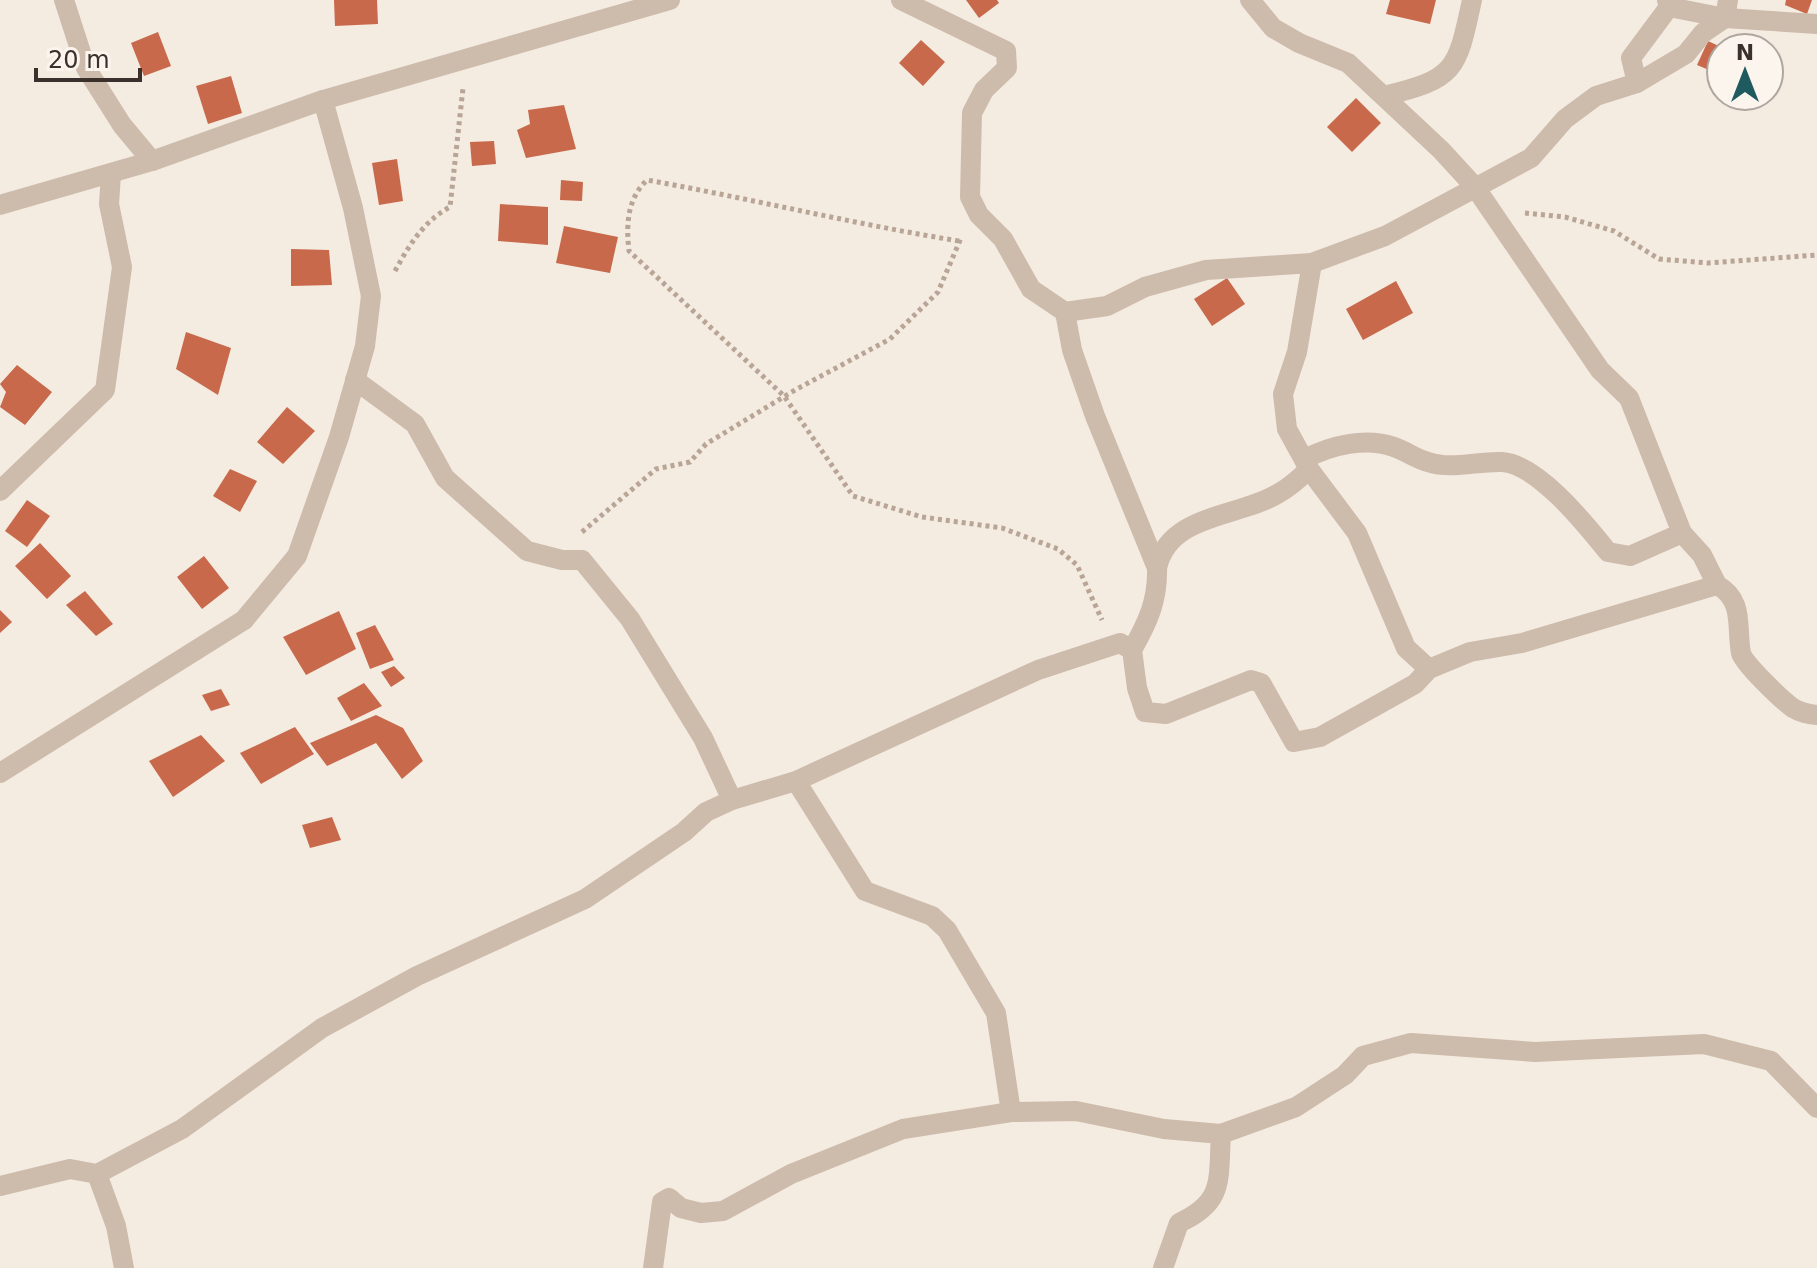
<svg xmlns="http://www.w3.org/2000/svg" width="1817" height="1268" font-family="'DejaVu Sans',sans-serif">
	<rect width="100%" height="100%" fill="#f4ebe1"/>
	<g fill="#c8694b">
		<polygon points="334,0 377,0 378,24 335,26"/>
		<polygon points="966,0 997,0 999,3 979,18"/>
		<polygon points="1390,0 1436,0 1430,24 1386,14"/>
		<polygon points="1786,0 1812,0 1807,14 1785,5"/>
		<polygon points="158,32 171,66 144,76 131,43"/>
		<polygon points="921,40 945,62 923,86 899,63"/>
		<polygon points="1708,41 1721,47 1721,63 1716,73 1697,65"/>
		<polygon points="231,76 242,113 208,124 196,86"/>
		<polygon points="1356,98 1381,123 1352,152 1327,127"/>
		<polygon points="564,105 576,149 526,158 517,130 530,124 528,110"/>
		<polygon points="494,141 496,164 472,166 470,142"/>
		<polygon points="397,159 403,201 379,205 372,163"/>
		<polygon points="561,180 583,182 582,201 560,200"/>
		<polygon points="500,204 548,207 548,245 498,241"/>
		<polygon points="564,226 618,237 610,273 556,263"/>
		<polygon points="291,249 329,250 332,285 291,286"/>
		<polygon points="1227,278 1245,304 1212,326 1194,299"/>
		<polygon points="1396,281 1413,313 1363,340 1346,309"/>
		<polygon points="186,332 231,348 218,395 176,369"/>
		<polygon points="17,365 52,392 25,425 0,407 6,392 0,384"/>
		<polygon points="287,407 315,431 283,464 257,442"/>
		<polygon points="230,469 257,481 240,512 213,496"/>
		<polygon points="27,500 50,516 27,547 5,531"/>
		<polygon points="40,543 71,576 47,599 15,566"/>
		<polygon points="204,556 229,588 202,609 177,577"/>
		<polygon points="85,591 113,624 96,636 66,605"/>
		<polygon points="0,610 12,622 0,633"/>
		<polygon points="339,611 356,649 306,675 283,637"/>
		<polygon points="375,625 394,660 370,669 356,633"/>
		<polygon points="394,666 405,678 391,687 381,672"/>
		<polygon points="364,683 382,706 351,721 337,698"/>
		<polygon points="221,689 230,705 211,711 202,695"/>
		<polygon points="376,715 403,728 423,761 402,779 376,743 327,766 310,743"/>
		<polygon points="295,727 314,754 261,784 240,753"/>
		<polygon points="201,735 225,761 173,797 149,761"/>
		<polygon points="332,817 341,840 310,848 302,825"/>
	</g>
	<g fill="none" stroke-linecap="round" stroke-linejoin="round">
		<g stroke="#b9a596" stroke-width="5" stroke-dasharray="4 4" stroke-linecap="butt">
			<polyline points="1525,213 1565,217 1614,231 1659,259 1708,263 1817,255"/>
			<path d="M959 241C854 224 752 199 647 180 627 199 626 225 629 251L784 396 853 496 922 517 1002 528 1058 549 1077 565 1102 620"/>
			<path d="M395 271C409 245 424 221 450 207L463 88"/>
			<polyline points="582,532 656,469 690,462 706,444 795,390 890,339 938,292 961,238"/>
		</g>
		<g stroke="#cdbbac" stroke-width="20">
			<polyline points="64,0 86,68 122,125 152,161"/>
			<path d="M901 0 1006 51 1007 68 984 90 972 113 970 197 979 215 1003 239 1031 289 1065 312 1072 350 1095 416 1157 568C1158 600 1148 622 1132 650"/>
			<polyline points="1250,0 1273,28 1299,43 1348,63 1441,150 1475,187 1600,370 1629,398 1682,533 1702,555 1717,585"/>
			<polyline points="1669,7 1725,18 1817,24"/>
			<polyline points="1637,83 1631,58 1669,7 1667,0"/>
			<path d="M1384 96C1456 79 1457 70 1472 0"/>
			<polyline points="1312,263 1297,352 1283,394 1287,429 1309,469 1357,533 1406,648 1429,669"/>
			<polyline points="1065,312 1107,306 1145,287 1206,270 1312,263 1385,236 1531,158 1565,119 1596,96 1637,83 1686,54 1703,33 1725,18 1728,0"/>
			<polyline points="355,380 415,424 445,478 527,551 562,560 582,560 630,619 703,738 732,800"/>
			<path d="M1305 459C1331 445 1366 437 1394 447 1406 451 1416 459 1428 462 1452 470 1477 461 1502 462 1538 464 1587 526 1608 552L1630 556 1682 533"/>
			<polyline points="0,491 105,390 122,267 109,204 111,174"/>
			<path d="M1157 568C1169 513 1239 518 1279 493 1290 487 1300 478 1309 469"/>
			<polyline points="0,773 244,620 297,556 339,437 365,346 371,296 353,208 323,100"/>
			<polyline points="796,781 865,891 932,916 947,930 996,1013 1011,1112"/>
			<polyline points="97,1174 116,1226 124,1268"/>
			<path d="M0 1186 70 1169 97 1174 182 1129 322 1028 417 976 585 899 684 832 706 812 732 800 796 781 1038 670 1120 643 1132 650 1137 688 1145 712 1166 714 1251 680 1261 683 1294 742 1320 737 1415 684 1429 669 1470 652 1522 643 1717 585C1745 600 1736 628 1741 653 1743 663 1783 701 1793 708 1801 713 1808 714 1817 715"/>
			<polyline points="653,1268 662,1202 669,1198 681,1208 701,1213 723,1211 791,1174 903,1129 1011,1112 1076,1111 1164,1129 1221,1134 1296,1107 1345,1075 1363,1056 1411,1043 1535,1052 1704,1044 1771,1061 1817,1108"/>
			<path d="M1163 1268 1179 1223C1225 1202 1218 1180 1221 1134"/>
		</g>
		<polyline stroke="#cdbbac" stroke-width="20" points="0,205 152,161 323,100 670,0"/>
	</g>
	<g transform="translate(1745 72)"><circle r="38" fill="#fbf5ee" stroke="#aea6a0" stroke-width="2"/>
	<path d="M0-6L14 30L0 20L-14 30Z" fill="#1f5a5e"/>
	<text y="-12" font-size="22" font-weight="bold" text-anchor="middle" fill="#3b302b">N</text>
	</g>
	<path d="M36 68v12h104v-12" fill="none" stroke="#3b302b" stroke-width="4"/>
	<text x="48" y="68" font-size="24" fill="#3b302b" stroke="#fbf5ee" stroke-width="6" paint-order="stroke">20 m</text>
</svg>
